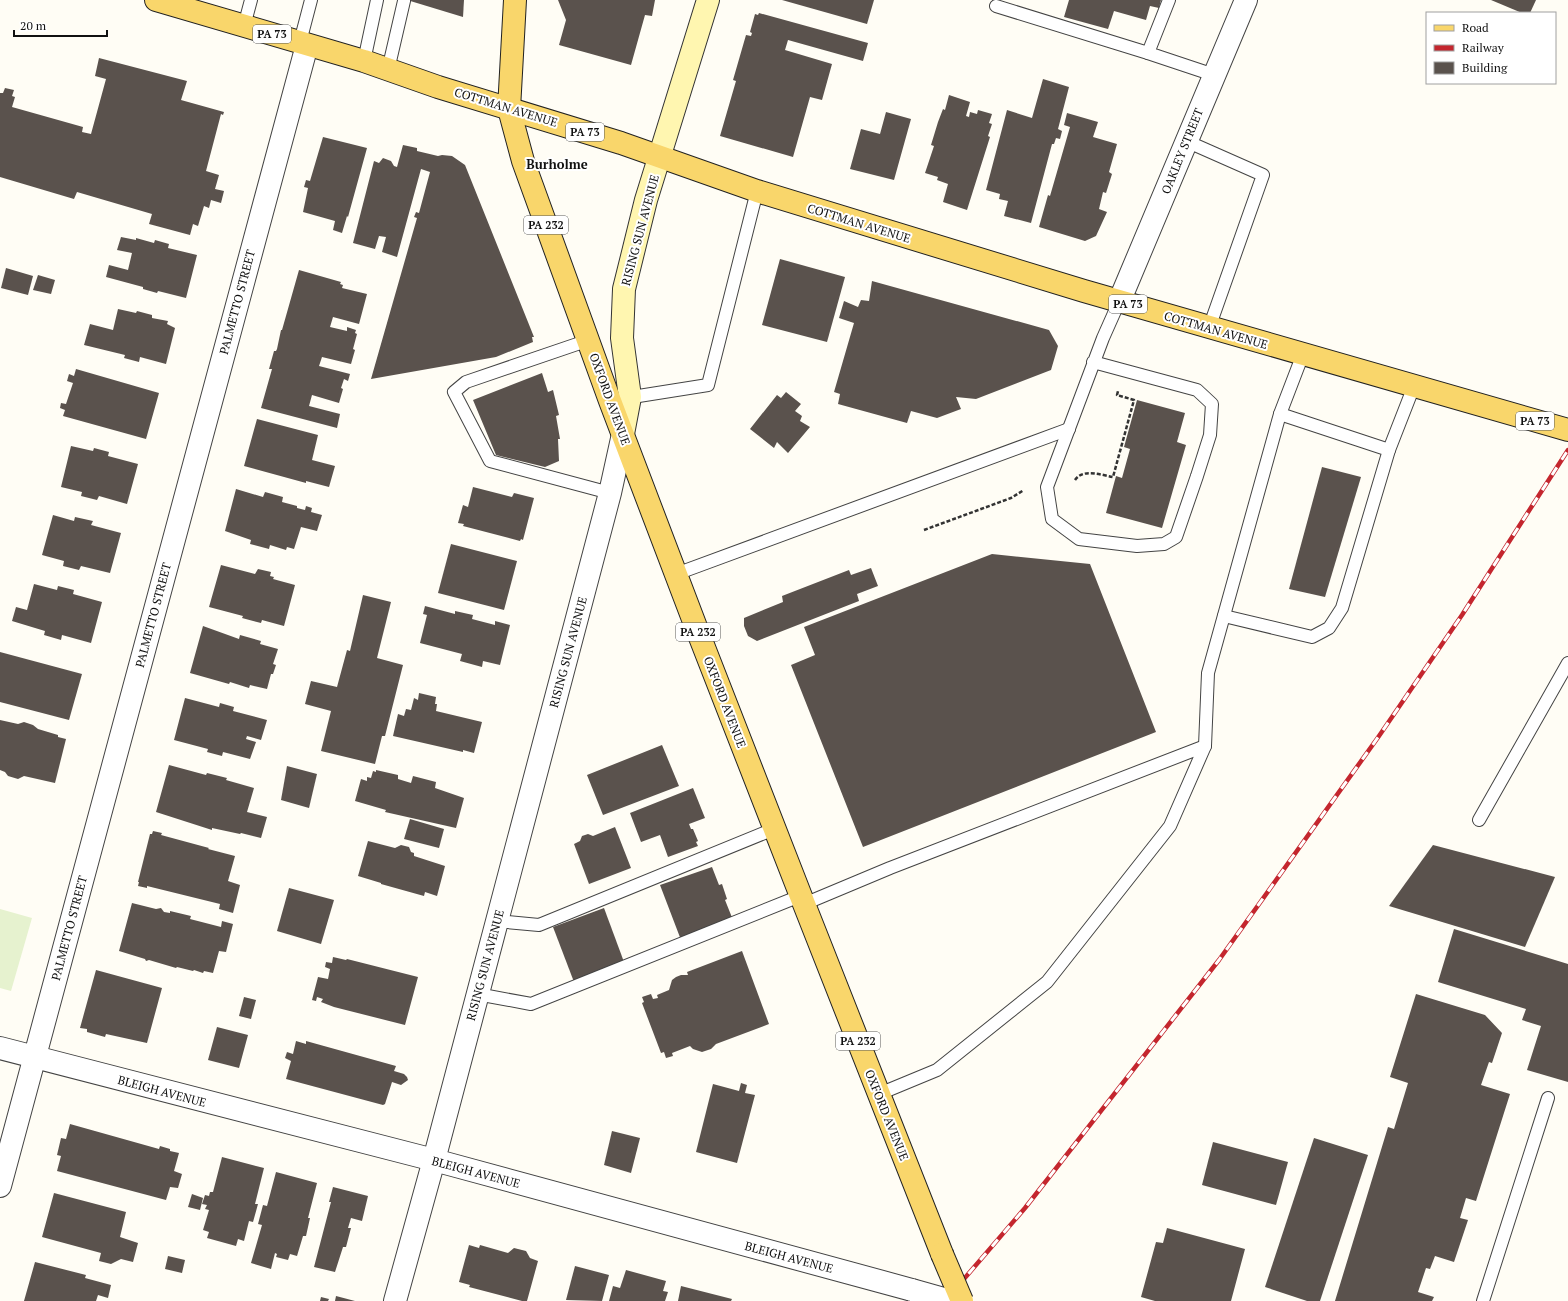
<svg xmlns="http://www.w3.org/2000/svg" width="1568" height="1301" font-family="'PT Serif',serif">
	<rect width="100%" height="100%" fill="#fffdf5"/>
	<polygon fill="#e6f2cf" points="0,909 32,918 11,991 0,988"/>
	<g fill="#5a524d">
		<polygon points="407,0 464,0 463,17"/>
		<polygon points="558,0 655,0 652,16 645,15 631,65 559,45 566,20"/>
		<polygon points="782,0 874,0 867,24"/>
		<polygon points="1069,0 1161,0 1159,8 1150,6 1146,20 1114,11 1108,29 1064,17"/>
		<polygon points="1491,0 1536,0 1530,13 1522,13"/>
		<polygon points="759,13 868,43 863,61 788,40 785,50 832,64 822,100 810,97 793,157 720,136 736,81 733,80 746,35 751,36 752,33 750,32 755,14 758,15"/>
		<polygon points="99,58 187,81 181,100 224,112 223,115 221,114 206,171 219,175 215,189 224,191 221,203 211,200 209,208 204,206 198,226 193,224 190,235 149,224 152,214 77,192 74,199 0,177 0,93 3,93 5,88 14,90 12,96 15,97 12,107 83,127 82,132 91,134 106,79 95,76"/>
		<polygon points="1043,79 1069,87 1058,129 1062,131 1060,139 1056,138 1054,144 1052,144 1031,223 1004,216 1008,201 999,199 1000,194 986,190 1007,110 1032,118"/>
		<polygon points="949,95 970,102 966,116 969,117 970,112 977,114 978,110 992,114 989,123 992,124 988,136 990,137 967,210 943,202 948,184 937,180 938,177 925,173 934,146 931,145 938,122 943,109 945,110"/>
		<polygon points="886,112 911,119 894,180 850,169 861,129 880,134"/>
		<polygon points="1067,113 1098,122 1093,137 1117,144 1109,172 1112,174 1106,193 1103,192 1099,209 1107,212 1096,236 1085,241 1039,227 1048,195 1050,196 1070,127 1064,125"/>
		<polygon points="323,137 367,148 348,217 347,216 342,233 333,230 335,221 303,212 308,188 304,187 306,180 310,181"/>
		<polygon points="403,145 417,148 417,151 438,156 442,155 452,156 465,165 534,337 532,337 533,342 496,357 371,379 417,218 414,217 416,212 419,213 430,172 421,169 397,257 382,252 386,237 379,236 375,249 353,243 374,161 379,163 383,158 391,161 394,166 397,167"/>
		<polygon points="121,237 136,240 136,238 154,243 155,240 169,244 168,248 197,255 186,298 158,291 157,293 143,289 143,287 106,277 109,265 128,270 132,253 117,250"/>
		<polygon points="780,259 845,277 827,342 762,325"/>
		<polygon points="6,268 33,276 28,295 1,288"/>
		<polygon points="299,270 341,282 340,284 343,285 342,288 367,294 359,324 333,317 330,327 347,331 347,327 356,330 355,333 357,334 353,349 355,350 351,364 322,357 319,366 350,374 348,381 344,379 341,388 343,389 339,403 312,395 309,406 340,414 337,428 261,408 272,369 269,369 274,351 276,351 277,349 281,330 282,330"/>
		<polygon points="38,275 55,280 51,294 33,290"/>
		<polygon points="872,281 1049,330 1058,346 1051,370 976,399 956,397 961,409 937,418 911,411 907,423 838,404 840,394 834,392 854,323 839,318 844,301 858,307 861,300 869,301"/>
		<polygon points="118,309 136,313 137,311 152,315 152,318 168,321 167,324 175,328 166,364 140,357 139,362 124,358 125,355 84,345 90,324 113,330"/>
		<polygon points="76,369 159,393 146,439 63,416 65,410 60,408 61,403 66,404 73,383 67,381 69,374 74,376"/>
		<polygon points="542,373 548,392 553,390 559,415 556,416 560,439 558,439 559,461 545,467 496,455 473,400"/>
		<polygon points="786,392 801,404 795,411 802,416 800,421 810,427 788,453 777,442 774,448 750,429 777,395 781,398"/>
		<polygon points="1137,400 1185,413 1177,442 1186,445 1162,528 1106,513 1116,476 1122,478 1130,449 1124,447"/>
		<polygon points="257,419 318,435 312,460 335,466 329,487 306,481 306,483 244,466"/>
		<polygon points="71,446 93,451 94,448 109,452 108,456 138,464 127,504 99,496 97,500 81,496 82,492 61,487"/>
		<polygon points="1322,467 1361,477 1325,597 1289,589"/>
		<polygon points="473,487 512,497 514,493 534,498 523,540 521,539 520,541 463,526 464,524 458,523 463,505 468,507"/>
		<polygon points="236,489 263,497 265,492 283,497 282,502 297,506 297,508 305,510 306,506 312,508 311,512 322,515 317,531 301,527 294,549 287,547 286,550 270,545 269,549 250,544 251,540 225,531"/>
		<polygon points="53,515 74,521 75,517 93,521 91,525 121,533 110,573 81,566 79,570 63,566 64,561 42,555"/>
		<polygon points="451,544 517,561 504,610 438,593"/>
		<polygon points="992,554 1090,564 1156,732 863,847 791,665 815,655 804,627"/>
		<polygon points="221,565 255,574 258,569 271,572 270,576 274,577 273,579 295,585 284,626 262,620 261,623 242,618 243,616 209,607"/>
		<polygon points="871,568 878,586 857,594 859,601 757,641 748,636 744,626 744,618 783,602 782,596 849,570 851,575"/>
		<polygon points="34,584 57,590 58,586 74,590 73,594 102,602 91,643 62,635 61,640 44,635 45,631 12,621 16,607 27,610"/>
		<polygon points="363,595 391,602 377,658 403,665 385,736 382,736 375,764 321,751 331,711 305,704 311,681 337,687 347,650 350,651"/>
		<polygon points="425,606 455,614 455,611 473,615 472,619 495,625 495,621 510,625 500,665 483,661 482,667 460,661 462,654 420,643 427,615 423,614"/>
		<polygon points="203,626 239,639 240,635 261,641 260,644 278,649 273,664 276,665 273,674 271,674 267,689 250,685 249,688 230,682 229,684 190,673"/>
		<polygon points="0,652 82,674 69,720 0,702"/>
		<polygon points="419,693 436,697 435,704 437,704 436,711 482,722 474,753 463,750 463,752 393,736 398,714 404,716 406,709 411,710 414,698 418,700"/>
		<polygon points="185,698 219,707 220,703 234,707 233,711 267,720 261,740 247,736 246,739 256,742 250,759 223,752 222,756 207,752 208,749 174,740"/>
		<polygon points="0,720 18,724 24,722 33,725 38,729 58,735 58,737 66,739 55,783 24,776 18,779 8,776 5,772 0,770"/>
		<polygon points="662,745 679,786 603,815 587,775"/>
		<polygon points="169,765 206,775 207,773 227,778 226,780 254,788 247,812 267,817 261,838 241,833 240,834 212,828 212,830 156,812"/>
		<polygon points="287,766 317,774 309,808 281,800"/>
		<polygon points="376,770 398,775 398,779 411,783 413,776 436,782 435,788 464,798 456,828 385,812 386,810 355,801 361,779 367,781 367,777 371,778 373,771 376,772"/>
		<polygon points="693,788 705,818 689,824 691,829 693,829 698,841 696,842 698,846 668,857 660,835 641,842 630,813"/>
		<polygon points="410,819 444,829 439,848 404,839"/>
		<polygon points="615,827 631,868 589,884 574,844 580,841 582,836 588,834 593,836"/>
		<polygon points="153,831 162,833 161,835 209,848 208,849 235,856 228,881 240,885 233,913 219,909 220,904 147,886 147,888 138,886 139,882 138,882 150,834 152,834"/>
		<polygon points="368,841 395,848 401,845 409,847 411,852 414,853 414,856 445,866 437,896 425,892 424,896 381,884 381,883 358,876"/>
		<polygon points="1433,845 1555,877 1525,947 1389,906"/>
		<polygon points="712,867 719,885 722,884 727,899 725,900 733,920 681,940 660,885"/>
		<polygon points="289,888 334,900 321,944 277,931"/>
		<polygon points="132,903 156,909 161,908 164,912 170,913 170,911 191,916 190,919 221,927 222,921 233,924 226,952 219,951 213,973 204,971 203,973 194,970 193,971 177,967 176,968 149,960 146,961 145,959 119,951"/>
		<polygon points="604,908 624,962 574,982 553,927"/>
		<polygon points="1454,929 1568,964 1568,1082 1527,1070 1541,1026 1522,1020 1526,1009 1438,982"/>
		<polygon points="742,951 769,1024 716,1044 711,1049 702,1052 693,1049 690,1046 672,1053 673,1056 666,1058 664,1052 661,1053 642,1003 644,1002 642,997 651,994 653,999 658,998 657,995 669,990 672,980 676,977 681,975 688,975 687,972"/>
		<polygon points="333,957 346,960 347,959 418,977 405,1025 334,1007 321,1002 323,999 317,997 316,1001 312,1000 318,977 328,979 330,969 325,967 326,962 332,963"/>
		<polygon points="96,970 162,988 147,1043 106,1034 105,1037 87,1032 87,1029 80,1028"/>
		<polygon points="1416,994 1485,1015 1502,1033 1492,1063 1489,1062 1481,1085 1510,1094 1476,1201 1466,1198 1460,1218 1468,1220 1454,1262 1435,1256 1430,1269 1426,1268 1418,1292 1434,1297 1432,1301 1335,1301 1388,1127 1394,1129 1408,1083 1390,1077"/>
		<polygon points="244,997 256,1000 251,1019 239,1016"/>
		<polygon points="217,1027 248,1035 239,1068 208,1060"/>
		<polygon points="296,1041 306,1044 306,1041 396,1066 394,1071 404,1074 407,1077 408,1080 401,1085 392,1082 385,1104 383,1105 286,1079 291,1061 285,1058 287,1052 293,1054"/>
		<polygon points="741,1083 747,1085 745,1093 755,1095 737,1163 696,1152 713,1084 739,1091"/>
		<polygon points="70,1124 159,1149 160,1146 170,1149 170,1151 179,1153 174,1171 182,1174 178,1188 170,1187 166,1200 57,1171 61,1156 57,1155 61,1138 66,1139"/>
		<polygon points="612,1131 640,1138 631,1173 604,1165"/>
		<polygon points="1314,1138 1368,1155 1320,1301 1307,1301 1265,1287"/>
		<polygon points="1213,1142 1288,1162 1276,1205 1202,1185"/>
		<polygon points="222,1157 264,1168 255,1204 258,1204 253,1222 249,1221 244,1241 238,1239 236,1246 207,1238 209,1232 203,1230 209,1210 205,1209 207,1205 202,1204 205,1195 209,1196 210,1192 213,1192"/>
		<polygon points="276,1172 317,1183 308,1218 310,1218 306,1236 303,1236 297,1256 290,1254 288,1260 276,1257 277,1254 275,1253 271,1269 251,1263 262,1225 258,1224 263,1205 267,1206"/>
		<polygon points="333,1187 368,1196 362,1221 351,1218 348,1228 351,1228 346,1247 343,1247 335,1272 314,1267 331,1202 329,1202"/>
		<polygon points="54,1193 126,1212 120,1237 138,1243 133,1262 121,1259 111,1264 99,1261 101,1253 42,1237"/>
		<polygon points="192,1194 203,1198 200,1210 188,1207"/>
		<polygon points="1167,1228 1245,1249 1231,1301 1155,1301 1141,1297 1156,1242 1163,1243"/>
		<polygon points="469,1245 479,1248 480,1245 508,1253 514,1248 526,1251 530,1258 538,1261 527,1301 522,1301 469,1287 470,1285 459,1282"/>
		<polygon points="168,1256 185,1260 182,1273 165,1269"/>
		<polygon points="35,1262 86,1275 85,1278 111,1285 108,1298 98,1295 96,1301 24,1301"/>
		<polygon points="575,1266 609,1275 602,1301 566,1300"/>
		<polygon points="626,1270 666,1281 663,1291 668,1292 665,1301 609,1301 613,1286 620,1288"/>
		<polygon points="681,1286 732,1299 731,1301 678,1301"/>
		<polygon points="336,1296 355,1301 335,1301"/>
		<polygon points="321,1297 329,1299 328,1301 320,1301"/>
	</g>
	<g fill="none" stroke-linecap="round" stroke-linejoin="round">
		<g stroke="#444" stroke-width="14">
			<g id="lane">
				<polyline points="1169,0 1148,53 1214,75"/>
				<polyline points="996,6 1148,53"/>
				<polyline points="244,26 251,0"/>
				<polyline points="300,42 311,0"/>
				<polyline points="364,61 377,0"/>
				<polyline points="388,70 404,1"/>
				<polyline points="1186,141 1263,175 1209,328"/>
				<polyline points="589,340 466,382 454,392 490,461 610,493"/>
				<polyline points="1093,362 1197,390 1212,404 1210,435 1197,476 1176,537 1164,544 1137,546 1079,539 1052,519 1047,487 1103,338 1119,302"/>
				<polyline points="626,398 708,385 757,191"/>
				<polyline points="1389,450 1414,386"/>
				<polyline points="676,574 1069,429"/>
				<polyline points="1224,616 1312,637 1329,628 1342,608 1389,450 1280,414"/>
				<polyline points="1205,746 1208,673 1280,414 1303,354"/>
				<polyline points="1479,820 1568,663"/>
				<polyline points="804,904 890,868 1205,746 1170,826 1047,982 937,1070 879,1094"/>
				<polyline points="496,921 539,925 774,829"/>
				<polyline points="477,994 531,1004 800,896"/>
				<polyline points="1483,1301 1548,1098"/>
			</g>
		</g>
		<g stroke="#444" stroke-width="24">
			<g id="street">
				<polyline points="1119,302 1246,0"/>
				<polyline points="0,1048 434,1160 912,1290"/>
				<polyline points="0,1186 307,45"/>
				<polyline points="395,1301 434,1160 610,493 623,434"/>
			</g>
		</g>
		<g stroke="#333" stroke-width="24">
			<polyline id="secondary" points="623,434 630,397 622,338 624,289 646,200 708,0"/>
		</g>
		<g stroke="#222" stroke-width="24">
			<g id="primary">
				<polyline points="156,0 364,61 438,87 621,143 757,191 1084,291 1568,430"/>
				<polyline points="515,0 509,109 523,161 610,401 696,627 804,904 942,1254"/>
			</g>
		</g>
		<g stroke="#333" stroke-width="2.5" stroke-dasharray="4 2" stroke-linecap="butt">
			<path d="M1075 480C1083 468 1101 475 1113 477L1134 400 1117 395 1118 391"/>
			<polyline points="924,530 1011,498 1024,490"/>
		</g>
		<use href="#lane" stroke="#fff" stroke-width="12"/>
		<use href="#street" stroke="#fff" stroke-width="22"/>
		<use href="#secondary" stroke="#fff6b0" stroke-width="22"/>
		<use href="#primary" stroke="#f9d66b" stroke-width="22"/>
		<g stroke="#c4262e" stroke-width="4.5">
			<polyline id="rail" points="945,1301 1025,1208 1219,960 1379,736 1462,615 1568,450"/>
		</g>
		<use href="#rail" stroke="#fff" stroke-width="3" stroke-dasharray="9" stroke-linecap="butt"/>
		<g stroke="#444" stroke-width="24" stroke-linecap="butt">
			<polyline id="street-bridge" points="912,1290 951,1301"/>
		</g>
		<g stroke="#222" stroke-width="24" stroke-linecap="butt">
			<polyline id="primary-bridge" points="942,1254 962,1301"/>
		</g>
		<use href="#street-bridge" stroke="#fff" stroke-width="22"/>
		<use href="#primary-bridge" stroke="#f9d66b" stroke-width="22"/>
	</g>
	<g text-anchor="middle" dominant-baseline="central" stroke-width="4" stroke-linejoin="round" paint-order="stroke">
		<g fill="#fff" stroke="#585858" stroke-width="1">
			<rect x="253" y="25" width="38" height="18" rx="3"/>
			<rect x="566" y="123" width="38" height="18" rx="3"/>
			<rect x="524" y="216" width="44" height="18" rx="3"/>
			<rect x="1109" y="295" width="38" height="18" rx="3"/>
			<rect x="1516" y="412" width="38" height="18" rx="3"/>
			<rect x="676" y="623" width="44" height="18" rx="3"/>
			<rect x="836" y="1032" width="44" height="18" rx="3"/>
		</g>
		<g font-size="11" font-weight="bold" fill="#111">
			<text x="272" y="34">PA 73</text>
			<text x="585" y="132">PA 73</text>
			<text x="546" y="225">PA 232</text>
			<text x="1128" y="304">PA 73</text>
			<text x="1535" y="421">PA 73</text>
			<text x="698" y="632">PA 232</text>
			<text x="858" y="1041">PA 232</text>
		</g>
		<g font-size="12" fill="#111" stroke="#fff">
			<text transform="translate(506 107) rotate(17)">COTTMAN AVENUE</text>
			<text transform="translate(1182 151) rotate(-68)">OAKLEY STREET</text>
			<text transform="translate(859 223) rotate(17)">COTTMAN AVENUE</text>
			<text transform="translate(640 230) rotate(-75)">RISING SUN AVENUE</text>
			<text transform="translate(237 302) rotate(-75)">PALMETTO STREET</text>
			<text transform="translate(1216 330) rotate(16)">COTTMAN AVENUE</text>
			<text transform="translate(610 399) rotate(70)">OXFORD AVENUE</text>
			<text transform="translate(153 615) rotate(-75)">PALMETTO STREET</text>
			<text transform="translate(568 652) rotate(-75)">RISING SUN AVENUE</text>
			<text transform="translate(725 702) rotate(69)">OXFORD AVENUE</text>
			<text transform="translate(69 928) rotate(-75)">PALMETTO STREET</text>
			<text transform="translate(485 965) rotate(-75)">RISING SUN AVENUE</text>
			<text transform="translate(162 1091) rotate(15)">BLEIGH AVENUE</text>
			<text transform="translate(887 1115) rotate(68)">OXFORD AVENUE</text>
			<text transform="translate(476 1172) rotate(15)">BLEIGH AVENUE</text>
			<text transform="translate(789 1257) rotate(15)">BLEIGH AVENUE</text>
		</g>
		<g font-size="13" font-weight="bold" fill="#111" stroke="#fff">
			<text x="557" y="164">Burholme</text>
		</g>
	</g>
	<rect x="1426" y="12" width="130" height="72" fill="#ffffff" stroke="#a0a0a0"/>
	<rect x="1434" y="25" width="20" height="6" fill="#f9d66b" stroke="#a0a0a0"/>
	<text x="1462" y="32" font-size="12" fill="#111111">Road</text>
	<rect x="1434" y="45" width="20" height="6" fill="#c4262e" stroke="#a0a0a0"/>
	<text x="1462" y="52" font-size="12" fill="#111111">Railway</text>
	<rect x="1434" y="62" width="20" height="12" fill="#5a524d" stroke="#a0a0a0"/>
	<text x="1462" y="72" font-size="12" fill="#111111">Building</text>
	<path d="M14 30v6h93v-6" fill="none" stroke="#111111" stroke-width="2"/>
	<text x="20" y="30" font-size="12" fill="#111111" stroke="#ffffff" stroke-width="3" paint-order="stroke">20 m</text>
</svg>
